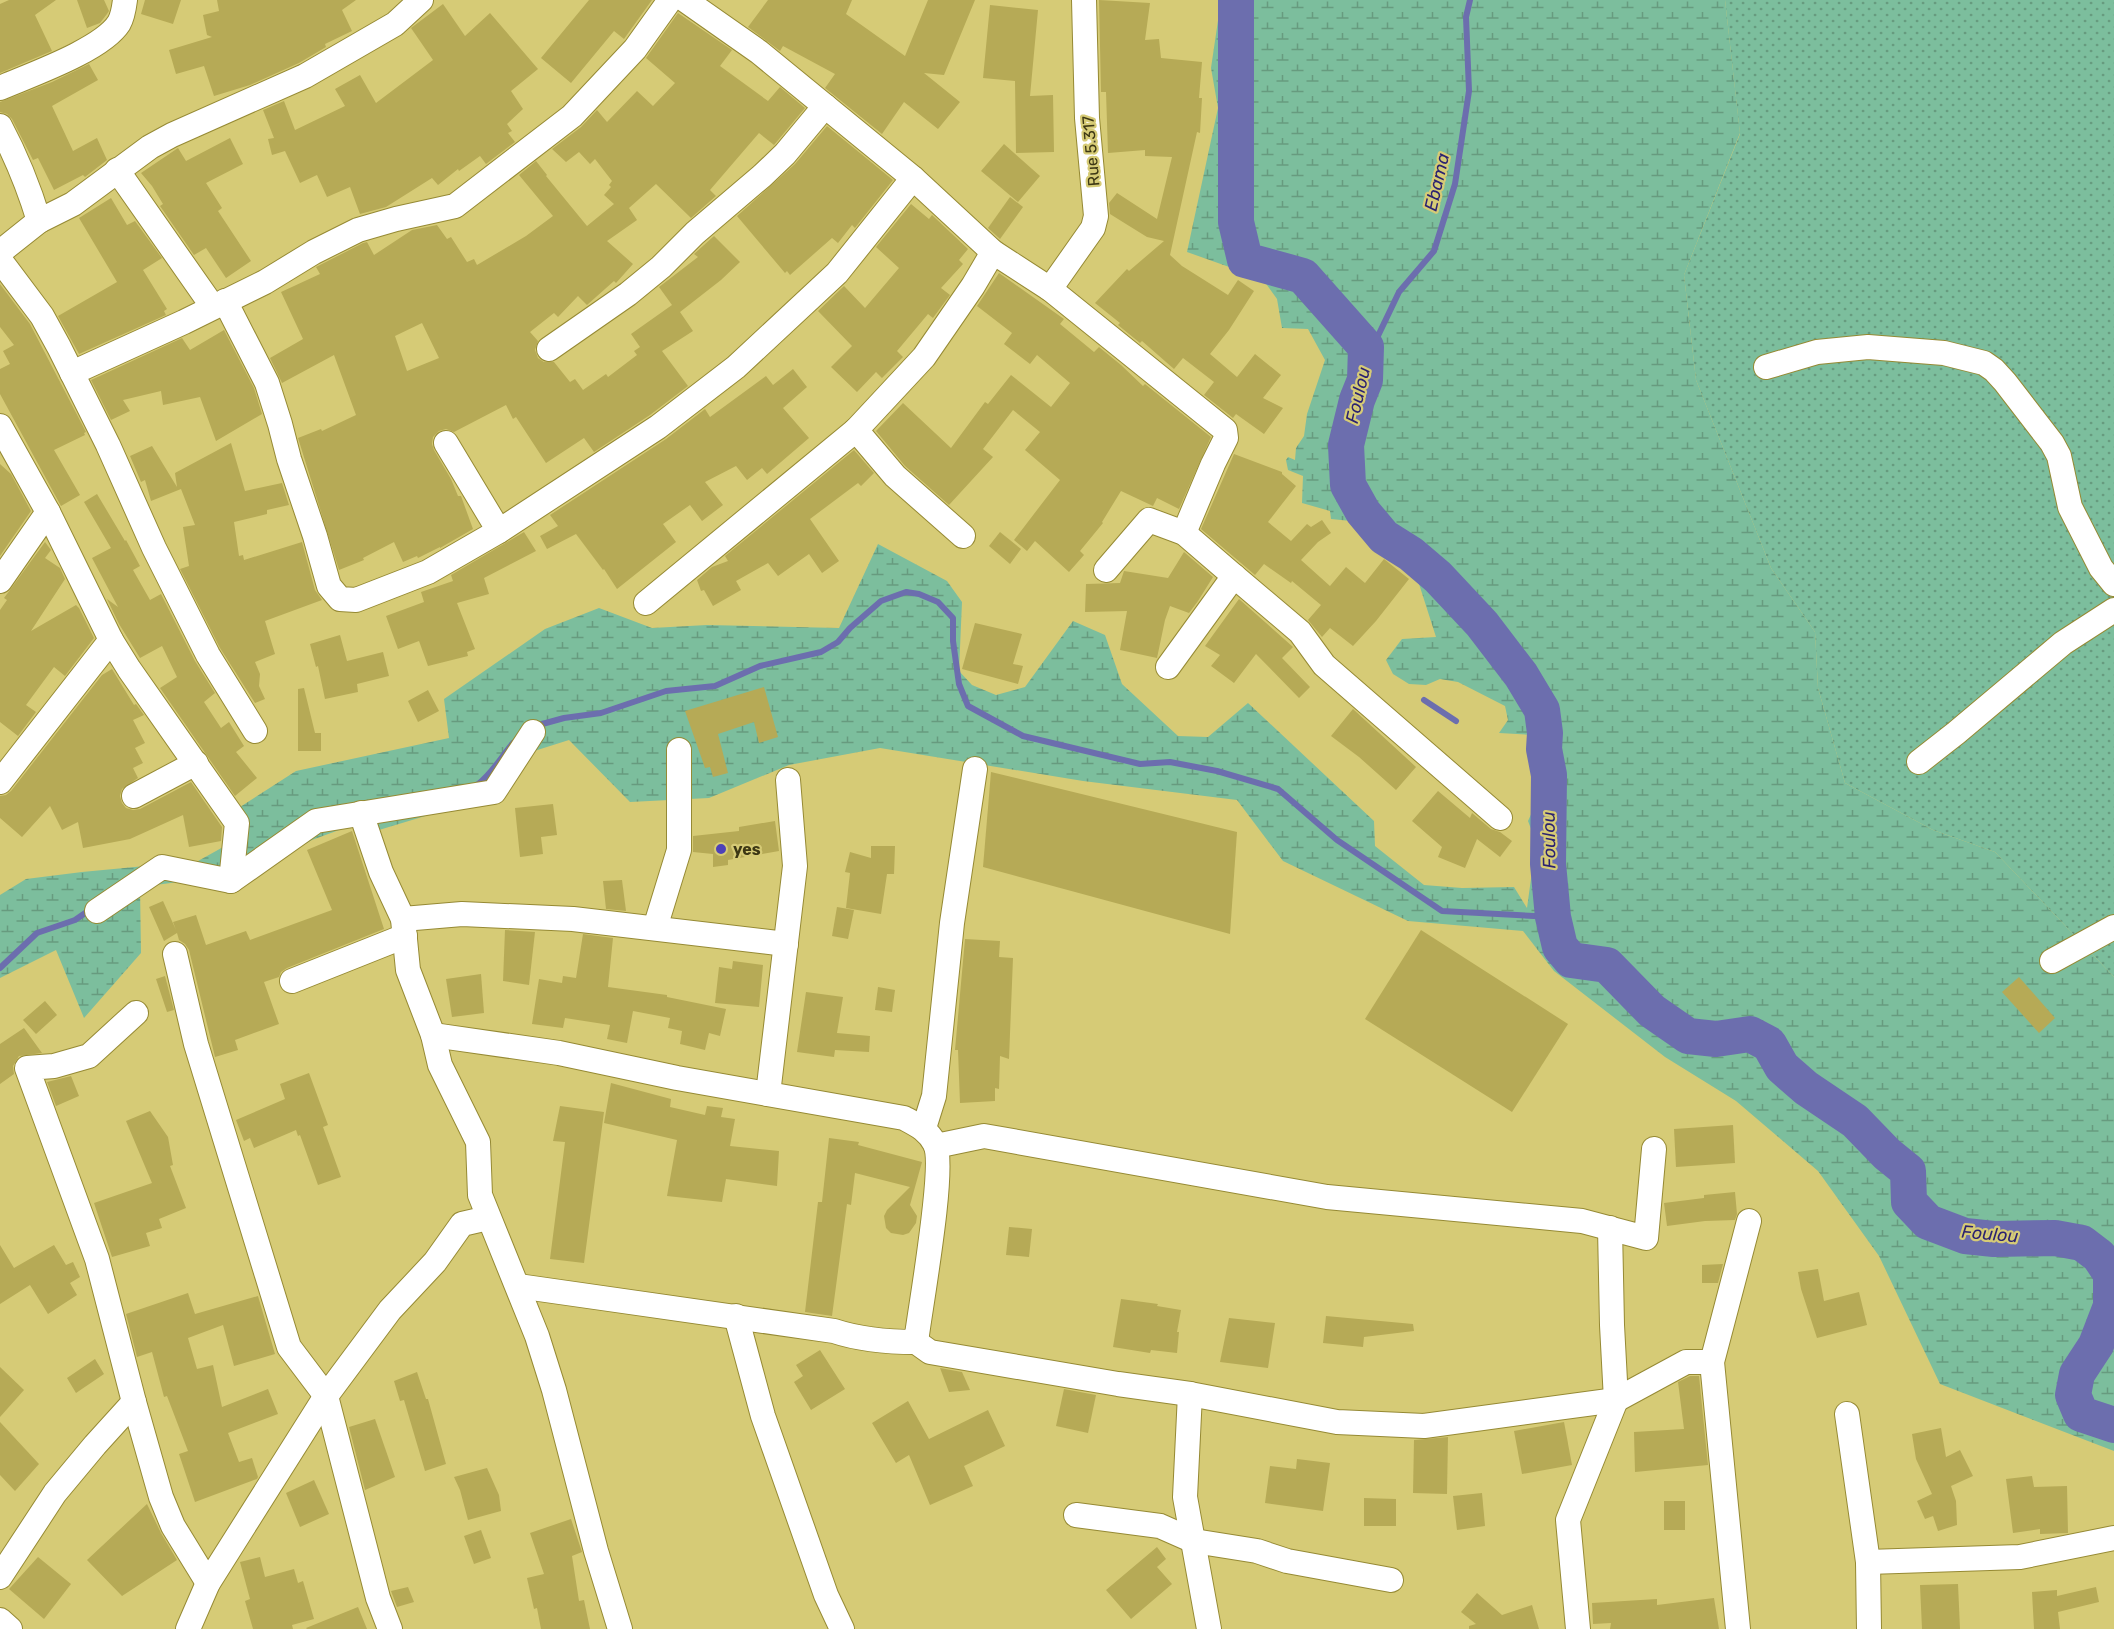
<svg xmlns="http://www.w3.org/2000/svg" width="2114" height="1629" font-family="Rubik,sans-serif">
	<defs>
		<pattern id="green-dots" width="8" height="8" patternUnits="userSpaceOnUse" patternTransform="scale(1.5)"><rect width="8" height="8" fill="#7cbe9d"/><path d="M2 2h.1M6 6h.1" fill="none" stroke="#679b7f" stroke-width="1.8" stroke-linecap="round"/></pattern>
		<pattern id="wetland-marsh" width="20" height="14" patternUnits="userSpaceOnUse" patternTransform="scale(1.5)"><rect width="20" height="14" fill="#7cbe9d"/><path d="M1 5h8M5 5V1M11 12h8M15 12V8" fill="none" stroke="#679b7f"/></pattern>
	</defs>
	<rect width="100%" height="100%" fill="#d6cb76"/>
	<polygon fill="url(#green-dots)" points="1725,0 2114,0 2114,977 1995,852 1933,830 1845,783 1818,688 1815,632 1771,568 1696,380 1684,275 1740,134"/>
	<polygon fill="url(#wetland-marsh)" points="1221,0 1725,0 1740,133 1684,275 1696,380 1771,568 1815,632 1818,688 1845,783 1933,830 1995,852 2114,977 2114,1451 1940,1384 1879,1256 1818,1171 1736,1101 1665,1057 1554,971 1523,931 1408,921 1283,861 1237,800 1083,781 880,748 789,765 709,798 630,802 569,740 509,759 488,797 379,830 374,817 312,840 255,872 140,887 141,953 84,1018 56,950 0,978 0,895 26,879 82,872 198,861 234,841 237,809 296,771 449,738 444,699 545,629 599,608 652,628 707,625 839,628 878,544 947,581 962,602 959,671 972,685 996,695 1025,687 1073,621 1105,635 1122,684 1178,736 1208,737 1248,703 1374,821 1375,846 1424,885 1462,888 1514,887 1527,908 1536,842 1528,821 1540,795 1534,735 1499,733 1508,720 1505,706 1458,682 1440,679 1426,685 1409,684 1393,674 1386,660 1402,639 1436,637 1412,562 1388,542 1376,538 1351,521 1331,519 1330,511 1302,503 1303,476 1288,470 1286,460 1288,457 1295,460 1296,448 1304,436 1307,414 1325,360 1308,329 1282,328 1277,299 1259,274 1232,268 1187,252 1218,108 1211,68"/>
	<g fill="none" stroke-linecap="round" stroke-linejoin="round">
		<g stroke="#6c6eae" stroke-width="6">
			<polyline points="1366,347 1376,340 1399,292 1434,251 1455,184 1469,91 1466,17 1470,0"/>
			<polyline points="1424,700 1456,721"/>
			<polyline points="535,726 564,718 601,713 666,691 715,686 760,666 821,652 838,642 850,628 881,601 906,592 919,594 938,602 953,618 953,641 959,684 968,706 1023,736 1140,764 1170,762 1217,771 1278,789 1337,840 1442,911 1553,917"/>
			<path d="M477 785C492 774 501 757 513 743"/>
			<polyline points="0,968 37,933 75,920 91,909"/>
		</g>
		<polyline stroke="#6c6eae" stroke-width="36" points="1236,0 1236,222 1245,260 1303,276 1366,347 1365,380 1357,400 1346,445 1348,485 1363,512 1384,537 1411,554 1438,577 1482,624 1521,675 1542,710 1545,733 1544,749 1549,775 1548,864 1553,917 1560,947 1571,960 1607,965 1652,1011 1688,1036 1716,1039 1750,1034 1769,1044 1782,1067 1806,1088 1855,1121 1887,1154 1908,1171 1909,1202 1928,1222 1965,1236 1994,1239 2055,1238 2082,1243 2099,1256 2111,1274 2111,1306 2096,1345 2077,1374 2073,1395 2081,1414 2114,1425"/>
	</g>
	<g fill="#b6aa56" fill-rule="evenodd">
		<polygon points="9,0 56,0 35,15 52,51 0,73 0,4"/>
		<polygon points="77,0 104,0 109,11 107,14 100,23 87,28"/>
		<polygon points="145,0 181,0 173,24 141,14"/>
		<polygon points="217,0 356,0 342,10 352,31 325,44 326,47 299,63 250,85 214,96 204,66 176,74 169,50 212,37 207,35 203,15 219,11"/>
		<polygon points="589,0 652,0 624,39 614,31 571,83 541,58"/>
		<polygon points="768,0 852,0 846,14 905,56 928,0 975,0 944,75 924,73 960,102 938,129 904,102 882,134 825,88 835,74 783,46 780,51 748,27"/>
		<polygon points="1099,0 1150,3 1145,40 1159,39 1161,58 1202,62 1199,98 1202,98 1200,133 1197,132 1170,255 1182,266 1228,295 1238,280 1254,291 1229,330 1210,354 1237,377 1255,354 1281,375 1263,398 1283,408 1264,434 1236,414 1233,418 1204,395 1214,382 1183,358 1174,369 1142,341 1140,343 1118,325 1120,323 1095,303 1127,269 1129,271 1164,241 1147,237 1126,224 1110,214 1109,203 1117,193 1157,219 1172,157 1145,156 1145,150 1108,153 1106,92 1101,92"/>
		<polygon points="443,4 465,36 490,13 538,69 511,91 523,109 507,124 512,131 508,133 515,142 486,164 480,156 459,171 458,169 438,185 432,178 386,207 360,214 350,187 327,197 317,175 300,183 285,151 272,155 268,139 274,138 263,110 284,101 295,130 345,106 335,89 360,75 376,103 433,60 411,28"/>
		<polygon points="990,5 1038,10 1030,96 1053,95 1054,152 1016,153 1015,81 983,78"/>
		<path d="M678 13 732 50 720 66 768 101 780 87 805 108 774 145 759 133 710 190 716 196 691 218 656 184 629 208 637 220 607 241 633 264 616 283 614 281 587 305 578 296 558 317 554 313 530 332 538 341 535 350 538 358 544 362H554L570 382 575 379 583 390 606 374 608 377 637 355 634 351 640 347 631 334 672 305 659 287 698 257 694 254 714 236 740 262 721 280 680 312 693 331 662 351 688 386 650 415 594 452 584 438 546 463 516 417 513 419 506 405 454 432 446 429 439 431 433 437 432 444 434 450 451 479 458 496H461L473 529 440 548V547L418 558 417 556 403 562 394 542 363 558 364 560 339 570 298 438 321 429 322 431 356 415 334 355 282 383 270 358 303 339 281 292 320 274 316 267 363 243 367 242 374 255 412 230 437 225 447 239 451 237 467 262 474 259 477 265 526 236 553 216 519 175 536 161 547 175 546 176 587 226 614 204 604 195 611 187 609 185 612 181 595 159 590 164 579 152 566 162 552 149 581 127 597 110 607 122 637 91 653 106 675 83 646 58ZM422 323 439 358 407 371 395 336Z"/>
		<polygon points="89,64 98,80 52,106 73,151 97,138 107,160 85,177 83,175 54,190 38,158 33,160 12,119 7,114 0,112 0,102 52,82"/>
		<polygon points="827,126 893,180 855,228 852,225 838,243 832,238 790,275 787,271 785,273 737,216 795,164"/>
		<polygon points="230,138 243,164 206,183 222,208 218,211 251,261 226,278 206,248 194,255 160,206 163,204 152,186 141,173 178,148 186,161"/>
		<polygon points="1004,144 1040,176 1018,202 981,171"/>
		<polygon points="1010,197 1023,207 1000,239 988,228"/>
		<polygon points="111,198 127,225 135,221 162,258 143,270 167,309 164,311 166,315 79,354 58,316 117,282 79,218"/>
		<polygon points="911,204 929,219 932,215 968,249 959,260 963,264 941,288 950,295 933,318 928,314 897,351 903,357 882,378 876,372 857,392 831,367 852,346 818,311 844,286 865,308 899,268 876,247"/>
		<polygon points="999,273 1064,319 1060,324 1094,352 1099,347 1121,365 1143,386 1145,384 1211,437 1179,509 1157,498 1153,506 1121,491 1102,522 1103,523 1080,551 1084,555 1069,572 1035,541 1027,551 1014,540 1060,480 1025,450 1040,432 1013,410 983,449 993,457 949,505 905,466 876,431 903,403 951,448 985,402 988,404 1011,375 1051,407 1070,383 1037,355 1030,364 1004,344 1012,333 977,306"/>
		<polygon points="0,284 30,324 86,432 84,433 85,435 54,450 80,495 61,506 0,394 0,369 10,364 3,351 14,345 0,327"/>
		<polygon points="224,330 254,388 262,414 216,441 200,397 163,405 161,391 123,400 130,411 111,420 91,380 182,338 190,350"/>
		<polygon points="793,369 807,387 783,408 809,438 767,474 762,468 747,480 736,466 705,482 723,505 702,521 690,505 663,524 676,542 617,589 604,569 603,570 576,534 547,549 540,536 558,526 550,515 666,439 705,409 710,417 766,376 773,385"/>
		<polygon points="231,443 245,491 282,483 289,505 267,510 267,514 234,522 239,556 243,555 244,560 302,542 315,590 322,600 265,621 275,654 255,662 260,674 259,686 265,699 255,703 220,648 180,569 189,566 183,527 195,525 181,489 151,501 145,480 141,482 130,456 152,446 177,487 175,473"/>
		<polygon points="854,450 874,473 861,486 858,483 810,519 839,561 822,573 809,554 778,576 768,563 736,581 741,590 713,606 704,590 701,591 697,580 712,567 728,561 725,556"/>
		<polygon points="1234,454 1282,472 1282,474 1296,486 1268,522 1291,541 1307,524 1311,527 1322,520 1331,533 1318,542 1301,560 1330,586 1346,567 1365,583 1384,559 1409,579 1376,621 1353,646 1330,628 1322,637 1308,620 1321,605 1292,581 1291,583 1264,564 1255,575 1201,529"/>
		<polygon points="0,464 11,474 31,511 0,556"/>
		<polygon points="97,494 125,541 126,540 140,566 133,570 150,600 161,594 195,661 215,693 204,702 221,728 229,722 244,746 236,752 257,778 235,796 160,688 177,677 162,646 140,658 119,624 107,599 118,607 92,558 111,548 84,502"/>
		<polygon points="524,532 536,551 484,578 489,594 457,603 475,649 467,652 468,656 428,666 419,641 398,649 386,616 424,602 421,592 453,581 451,575"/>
		<polygon points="1000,532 1021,549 1010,564 989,546"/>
		<polygon points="45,542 51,550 45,558 60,568 65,579 31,631 76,605 79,608 94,638 65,676 54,667 26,705 36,712 18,736 0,722 0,610 7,600 4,598"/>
		<polygon points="1184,552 1213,577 1198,601 1189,613 1170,606 1165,620 1157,658 1120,650 1127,611 1085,612 1086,584 1120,583 1124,571 1168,578"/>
		<polygon points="1239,599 1293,647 1282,658 1310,687 1299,698 1256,654 1234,683 1211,666 1220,655 1205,646"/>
		<polygon points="975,623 1022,634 1013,664 1023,666 1018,684 962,669"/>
		<polygon points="340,635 347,661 383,652 389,676 357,684 358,692 325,699 318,666 316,667 310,644"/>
		<polygon points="112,669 134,705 136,704 144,715 133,720 145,743 135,748 143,763 133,768 138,778 122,789 120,796 122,803 126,808 133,810 140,809 191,782 222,827 221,841 189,847 183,815 130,839 83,848 78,822 62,830 50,806 22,837 0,818 0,796 6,795 11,791 102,675"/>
		<polygon points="764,687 778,737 759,743 754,722 718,734 728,773 713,777 710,767 705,768 685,711"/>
		<polygon points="304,688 315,733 321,733 321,751 298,751 298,689"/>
		<polygon points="428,690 439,711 418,722 408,701"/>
		<polygon points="1353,709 1416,767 1396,790 1359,757 1331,736"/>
		<polygon points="991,772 1237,832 1230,934 983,867"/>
		<polygon points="1438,791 1470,818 1472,813 1491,829 1500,832 1512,841 1500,857 1477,839 1465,868 1438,857 1442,847 1412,821"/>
		<polygon points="553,804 557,835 541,837 543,854 520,857 515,808"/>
		<polygon points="775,821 779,851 728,860 728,865 713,867 713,854 693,852 693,836 739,831 739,827"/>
		<polygon points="352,831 384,929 287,968 281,972 279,977 264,982 279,1024 235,1040 238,1050 215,1057 189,950 185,944 179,940 177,933 164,941 149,907 163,901 176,930 173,922 196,915 206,945 246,931 250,940 332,910 307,850"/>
		<polygon points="871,846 895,846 894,874 887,874 881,914 846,908 850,873 845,872 850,852 871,858"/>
		<polygon points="622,880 626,911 606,909 603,881"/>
		<polygon points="837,907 854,910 848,939 832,936"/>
		<polygon points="505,930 535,932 529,985 503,981"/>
		<polygon points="1421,930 1568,1024 1512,1112 1365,1019"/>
		<polygon points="583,934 613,938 608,987 667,995 667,997 726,1009 720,1036 709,1033 705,1050 680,1044 682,1031 668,1028 670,1018 633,1011 627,1043 607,1039 610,1025 565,1018 563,1028 532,1024 539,979 562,983 563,976 576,978"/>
		<polygon points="965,939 1000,941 999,957 1013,958 1009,1059 1000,1056 999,1089 995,1088 995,1101 960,1103 958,1050 955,1050"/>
		<polygon points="733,961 763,965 759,1007 715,1003 719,967 732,969"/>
		<polygon points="481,974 484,1013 452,1017 446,979"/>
		<polygon points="165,976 174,1010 167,1012 156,979"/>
		<polygon points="2019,977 2055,1018 2039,1033 2002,992"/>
		<polygon points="878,987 895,990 892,1012 875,1010"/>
		<polygon points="806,992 843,997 837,1033 870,1036 869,1052 835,1050 834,1057 797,1052"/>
		<polygon points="45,1001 57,1015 36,1034 23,1020"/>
		<polygon points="24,1028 42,1053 19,1056 13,1066 14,1074 0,1084 0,1044"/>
		<polygon points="309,1073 328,1125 323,1127 341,1177 318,1185 300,1135 298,1136 296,1130 254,1148 250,1138 244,1141 236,1120 285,1099 280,1084"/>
		<polygon points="71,1076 79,1096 56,1106 47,1082"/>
		<polygon points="611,1083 671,1099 670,1107 705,1115 707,1106 723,1108 721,1117 735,1119 730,1146 779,1151 777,1186 726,1179 722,1202 667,1196 677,1140 604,1123"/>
		<polygon points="560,1106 604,1112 584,1263 550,1259 565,1142 553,1141"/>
		<polygon points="150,1111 168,1137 173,1165 170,1166 186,1208 159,1219 162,1228 146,1233 150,1246 112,1257 94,1203 152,1183 126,1121"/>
		<polygon points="1733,1125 1735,1163 1676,1167 1674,1129"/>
		<polygon points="829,1138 859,1142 858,1145 922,1162 910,1205 917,1216 916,1223 909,1233 903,1235 891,1233 886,1228 884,1216 887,1210 910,1187 855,1173 851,1205 847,1204 832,1316 805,1312 818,1202 822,1202"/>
		<polygon points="1735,1192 1737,1214 1735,1220 1705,1221 1667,1226 1664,1203 1704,1198 1704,1195"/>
		<polygon points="1009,1227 1032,1229 1029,1257 1006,1255"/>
		<polygon points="0,1245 14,1268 54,1245 66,1265 73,1262 80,1277 70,1283 77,1295 48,1314 30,1285 0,1304"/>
		<polygon points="1723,1264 1718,1283 1702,1283 1702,1265"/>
		<polygon points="1818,1269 1824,1301 1859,1292 1867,1325 1817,1338 1801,1289 1798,1272"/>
		<polygon points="188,1293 195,1314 258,1296 275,1354 234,1366 223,1325 188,1338 197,1369 213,1365 222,1407 268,1389 278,1414 228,1433 239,1462 252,1458 258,1477 257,1479 195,1502 179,1454 188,1451 167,1396 164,1397 152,1352 137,1357 126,1314"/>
		<polygon points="1121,1299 1158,1304 1157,1306 1181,1310 1177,1332 1179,1332 1177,1353 1151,1350 1150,1353 1113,1347"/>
		<polygon points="1326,1316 1413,1324 1414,1331 1364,1337 1363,1347 1323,1343"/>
		<polygon points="1229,1318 1275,1323 1268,1368 1220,1362"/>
		<polygon points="820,1350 845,1389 811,1410 794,1382 803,1376 796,1365"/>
		<polygon points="95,1359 104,1374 76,1393 67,1378"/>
		<polygon points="0,1367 24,1390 0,1417"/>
		<polygon points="940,1368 962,1372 970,1390 949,1392"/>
		<polygon points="417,1372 426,1399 428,1399 446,1464 425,1471 404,1400 400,1401 394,1381"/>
		<polygon points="1690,1376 1699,1376 1708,1465 1635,1472 1634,1432 1684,1429 1678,1382"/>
		<polygon points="1064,1389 1096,1395 1088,1433 1056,1426"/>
		<polygon points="908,1401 929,1439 988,1410 1005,1446 964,1466 973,1486 930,1505 909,1455 896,1463 872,1423"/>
		<polygon points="375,1419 395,1477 365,1490 349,1427"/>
		<polygon points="0,1422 39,1464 15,1491 0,1475"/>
		<polygon points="1564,1422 1572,1465 1522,1474 1514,1431"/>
		<polygon points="1941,1428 1946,1457 1960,1450 1973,1476 1951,1486 1956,1501 1957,1525 1938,1531 1933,1516 1925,1519 1917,1501 1932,1494 1916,1459 1912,1434"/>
		<polygon points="1448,1437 1447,1494 1413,1493 1414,1440"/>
		<polygon points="1297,1459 1330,1463 1323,1511 1265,1503 1270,1466 1296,1469"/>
		<polygon points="487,1468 499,1495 501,1511 468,1520 460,1490 454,1477"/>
		<polygon points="2032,1476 2034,1487 2067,1486 2068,1533 2040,1534 2040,1529 2013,1533 2006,1479"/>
		<polygon points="314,1480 329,1514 300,1527 286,1493"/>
		<polygon points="1482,1493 1485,1526 1457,1530 1453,1496"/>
		<polygon points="1364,1498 1396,1499 1396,1526 1364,1526"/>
		<rect x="1664" y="1501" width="21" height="29"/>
		<polygon points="147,1504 161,1533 177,1560 122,1596 87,1560"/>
		<polygon points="571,1519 582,1552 572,1556 579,1601 584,1600 590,1629 541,1629 537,1608 534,1609 527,1578 544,1574 530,1533"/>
		<polygon points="481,1530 491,1558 474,1564 464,1536"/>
		<polygon points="1157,1547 1166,1559 1157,1567 1172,1584 1131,1619 1106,1590"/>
		<polygon points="38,1557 71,1584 44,1619 9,1589"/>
		<polygon points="260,1557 265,1577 294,1569 298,1583 303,1581 314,1619 292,1625 293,1629 253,1629 245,1601 250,1599 240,1562"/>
		<polygon points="1958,1584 1960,1629 1922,1629 1920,1585"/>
		<polygon points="408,1587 414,1602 397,1607 391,1591"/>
		<polygon points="2096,1587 2099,1602 2058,1612 2060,1629 2034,1629 2032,1592 2057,1590 2057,1596"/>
		<polygon points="1477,1593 1502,1615 1532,1605 1539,1629 1469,1629 1469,1626 1476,1624 1461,1612"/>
		<polygon points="1714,1598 1719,1629 1610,1629 1611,1623 1593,1624 1592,1603 1657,1599 1657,1605"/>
		<polygon points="358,1607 367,1629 307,1629 306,1628"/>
	</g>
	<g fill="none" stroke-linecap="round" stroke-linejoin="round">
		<g stroke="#968a34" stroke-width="26">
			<g id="minor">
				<polyline points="685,0 759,52 913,178 993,252 1050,289 1225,430 1226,438 1213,464 1184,533"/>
				<path d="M0 88C30 75 102 50 119 23 123 16 124 8 125 0"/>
				<path d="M0 126C16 156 29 188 39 221"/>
				<polyline points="117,170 213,307"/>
				<polyline points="0,252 39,221 73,204 150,147 172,135 305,76 395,24 421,0"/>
				<polyline points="0,260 42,316 59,347 108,445 154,548 208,655 255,731"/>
				<polyline points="1050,289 1093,228 1096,216 1087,118 1084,0"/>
				<polyline points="225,301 267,383 280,424 289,459 315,536 329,586 340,599 356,600 428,572 499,531 658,427 736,367 837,273 913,178"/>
				<polyline points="549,349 628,294 661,267 695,233 762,176 785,154 825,106"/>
				<polyline points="1766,367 1817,352 1868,347 1944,353 1984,363 1994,370 2005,382 2052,443 2059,456 2070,507 2101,568 2114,584"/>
				<polyline points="72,373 184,322 265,282 314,252 358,230 396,219 455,206 572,116 635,49 670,0"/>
				<polyline points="0,426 48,512 111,640 129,669 237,823 231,881"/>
				<polyline points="856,430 895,476 963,536"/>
				<polyline points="446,443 499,531"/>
				<polyline points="1106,570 1149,520 1184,533 1234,576 1300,632 1324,665 1500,818"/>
				<polyline points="0,581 48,512"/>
				<polyline points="646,603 856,430 924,357 973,286 993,252"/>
				<polyline points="1168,667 1234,576"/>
				<polyline points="1919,762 1956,733 2063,643 2114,610"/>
				<polyline points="0,782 111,640"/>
				<polyline points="134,796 196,763"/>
				<polyline points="361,813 381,872 403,919 408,970 433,1035 440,1065 478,1142 480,1195 537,1336 554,1390 596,1551 620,1629"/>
				<polyline points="97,911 162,867 231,881 316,821 494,792 533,732"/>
				<polyline points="403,919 462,914 573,919 786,944"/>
				<polyline points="655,928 679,850 679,750"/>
				<polyline points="175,954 196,1044 289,1347 326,1396 378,1598 390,1629"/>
				<polyline points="2052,961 2114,927"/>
				<polyline points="292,981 405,936"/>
				<polyline points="136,1013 89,1056 54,1066 27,1068 97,1259 134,1402 161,1497 173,1526 208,1583"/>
				<path d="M433 1035 559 1053 677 1078 904 1118C917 1125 928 1130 935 1144 946 1166 920 1309 916 1342 887 1342 861 1340 834 1331L518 1286"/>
				<polyline points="768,1094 795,866 788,780"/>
				<polyline points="924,1128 934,1096 952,923 975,769"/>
				<polyline points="936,1146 984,1136 1327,1197 1582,1221 1646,1238 1654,1149"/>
				<polyline points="736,1316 763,1416 826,1595 842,1629"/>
				<polyline points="916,1342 930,1352 1118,1384 1190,1394 1337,1422 1424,1426 1616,1400 1686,1362 1712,1362"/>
				<polyline points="1190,1394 1185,1497 1209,1629"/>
				<polyline points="1847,1414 1868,1562 1869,1629"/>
				<polyline points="1076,1515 1160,1526 1194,1541 1257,1551 1287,1561 1391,1580"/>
				<polyline points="1868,1562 2020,1557 2114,1538"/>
				<polyline points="0,1577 55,1493 95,1445 134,1402"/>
				<polyline points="0,1620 10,1629"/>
				<polyline points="188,1629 208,1583 326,1396 390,1310 435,1262 462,1224 488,1218"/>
				<polyline points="1578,1629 1568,1520 1616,1400 1612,1325 1610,1228"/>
				<polyline points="1738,1629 1712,1362 1749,1221"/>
			</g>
		</g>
		<use href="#minor" stroke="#fff" stroke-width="24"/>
	</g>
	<circle fill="#4d41b8" stroke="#d6cb76" stroke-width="2" cx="721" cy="849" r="6"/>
	<g text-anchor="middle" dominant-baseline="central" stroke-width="4.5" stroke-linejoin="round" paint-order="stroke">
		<g font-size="16" fill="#3c3714" stroke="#d6cb76">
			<text transform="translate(1091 151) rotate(-95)">Rue 5.317</text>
		</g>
		<g font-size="16" font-weight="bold" fill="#3c3714" stroke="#d6cb76" text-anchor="start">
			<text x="733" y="849">yes</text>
		</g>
		<g font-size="18" font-style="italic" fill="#2b2271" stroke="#d6cb76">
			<text transform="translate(1437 182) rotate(-77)">Ebama</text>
			<text transform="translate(1358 395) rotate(-77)">Foulou</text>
			<text transform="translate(1549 840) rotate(-91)">Foulou</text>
			<text transform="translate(1990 1234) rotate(5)">Foulou</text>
		</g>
	</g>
</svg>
